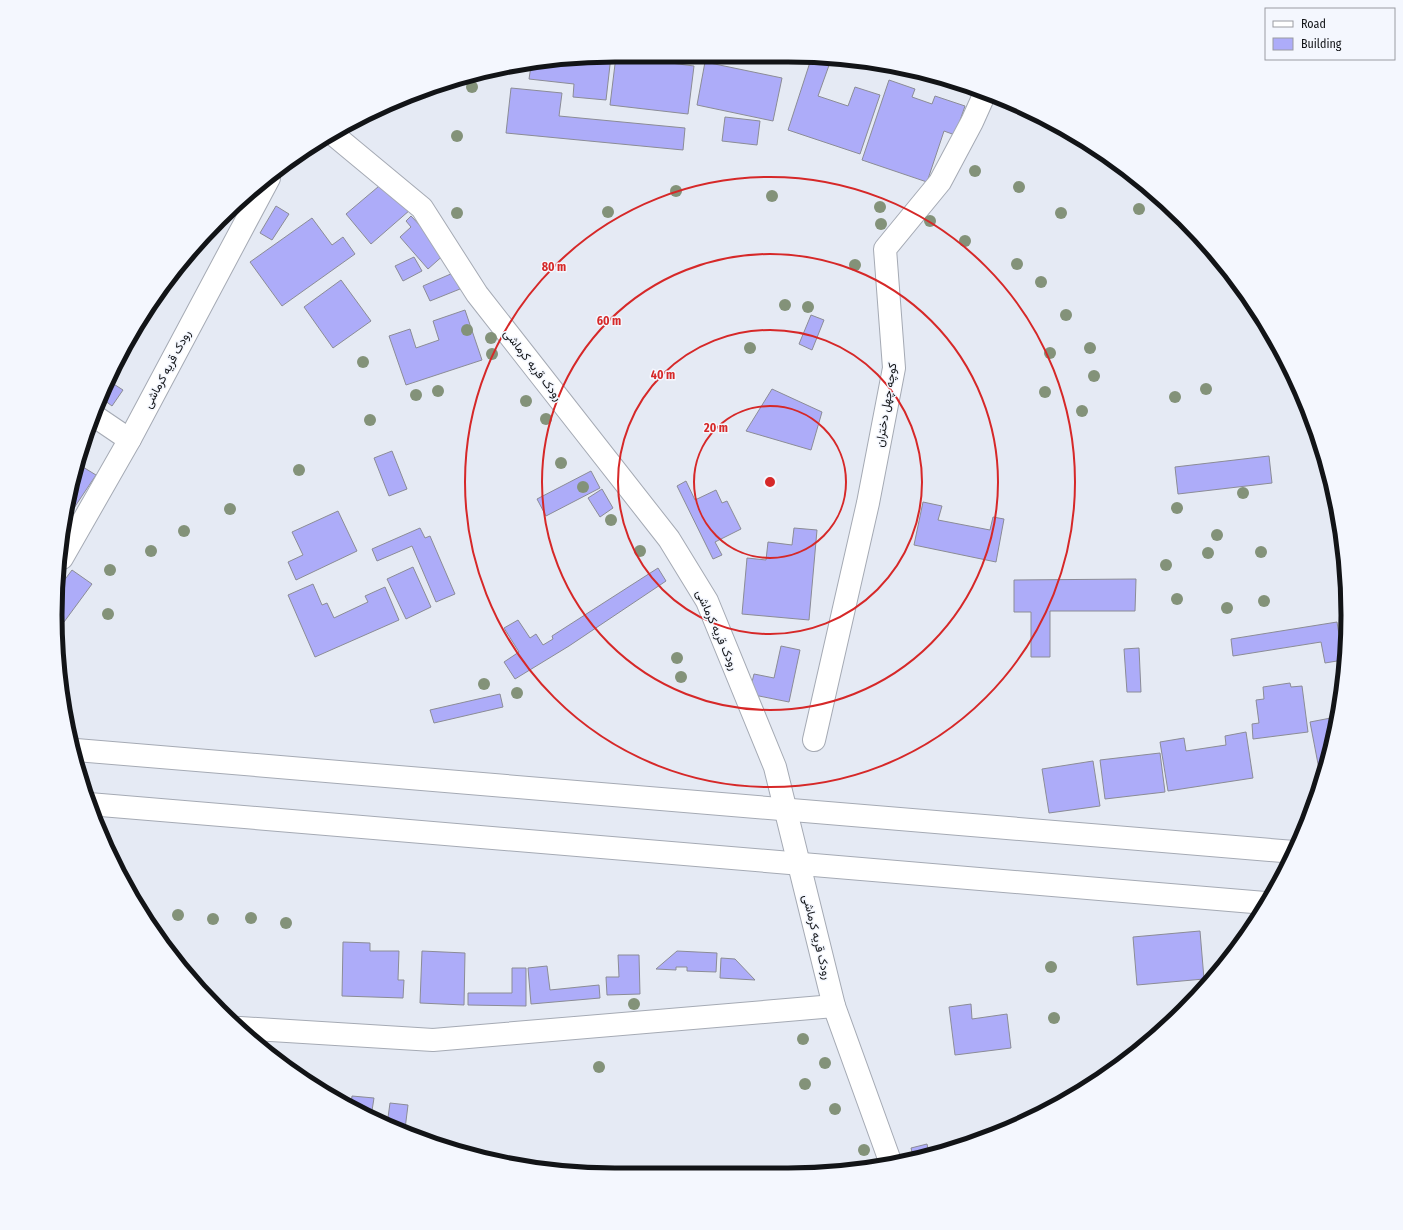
<svg xmlns="http://www.w3.org/2000/svg" width="1403" height="1230" font-family="'Fira Sans Condensed',Vazirmatn,sans-serif">
	<rect width="100%" height="100%" fill="#e5eaf4"/>
	<g fill="#adacf9" stroke="#8b8c96">
		<polygon points="611,56 606,100 573,97 574,84 529,79 531,66"/>
		<polygon points="616,56 694,66 688,114 610,105"/>
		<polygon points="812,56 832,57 818,96 848,106 855,87 880,95 860,154 788,130"/>
		<polygon points="705,62 782,78 773,121 697,105"/>
		<polygon points="926,74 968,85 971,86 970,91 926,75"/>
		<polygon points="889,80 915,89 912,97 932,104 935,96 965,106 955,135 944,131 927,182 862,160"/>
		<polygon points="511,88 562,93 559,116 685,128 683,150 506,133"/>
		<polygon points="725,117 760,121 757,145 722,141"/>
		<polygon points="385,181 410,210 371,244 346,214"/>
		<polygon points="276,206 289,214 272,240 260,233"/>
		<polygon points="411,216 446,253 428,269 400,237 411,227 406,221"/>
		<polygon points="312,218 332,245 343,237 355,254 282,306 250,262"/>
		<polygon points="414,257 422,271 403,281 395,266"/>
		<polygon points="453,273 460,289 430,301 423,286"/>
		<polygon points="341,280 371,321 333,348 304,307"/>
		<polygon points="163,287 168,291 142,328 140,327"/>
		<polygon points="465,310 482,360 406,385 389,336 410,329 416,348 439,340 433,321"/>
		<polygon points="811,315 824,320 812,350 799,344"/>
		<polygon points="109,381 123,390 112,406 100,397"/>
		<polygon points="772,389 822,412 811,450 746,431"/>
		<polygon points="392,451 407,489 389,496 374,458"/>
		<polygon points="1269,456 1272,483 1178,494 1175,467"/>
		<polygon points="78,464 96,475 72,511 66,506"/>
		<polygon points="591,471 600,488 546,516 537,499"/>
		<polygon points="686,481 695,500 716,490 722,503 727,501 741,529 715,542 722,555 713,559 677,486"/>
		<polygon points="602,489 613,508 600,517 588,498"/>
		<polygon points="923,502 942,506 938,520 990,530 993,517 1004,519 996,562 914,545"/>
		<polygon points="338,511 357,551 296,580 288,562 303,555 292,532"/>
		<polygon points="420,528 425,538 430,536 455,594 436,602 412,546 377,561 372,549"/>
		<polygon points="794,528 817,530 809,620 742,614 747,558 766,560 768,542 792,545"/>
		<polygon points="413,567 431,607 406,619 387,579"/>
		<polygon points="658,568 666,581 569,646 515,679 504,662 519,652 504,628 518,620 530,638 536,634 543,645 553,639 552,636"/>
		<polygon points="72,570 92,584 64,622 58,618 60,586"/>
		<polygon points="1136,579 1135,611 1050,611 1050,657 1031,657 1031,612 1014,612 1014,580"/>
		<polygon points="313,584 322,605 327,603 334,618 368,602 365,596 385,587 399,620 315,657 288,595"/>
		<polygon points="1337,622 1343,660 1325,663 1321,642 1233,656 1231,639"/>
		<polygon points="781,646 800,650 789,702 749,694 754,674 774,678"/>
		<polygon points="1139,648 1141,692 1127,692 1124,649"/>
		<polygon points="1290,683 1291,687 1302,686 1308,732 1253,739 1252,724 1259,723 1256,700 1264,699 1263,687"/>
		<polygon points="500,694 503,707 434,723 430,710"/>
		<polygon points="1336,717 1329,760 1326,768 1319,769 1310,722"/>
		<polygon points="1246,732 1253,778 1168,791 1160,742 1184,738 1186,751 1226,745 1225,736"/>
		<polygon points="1160,753 1165,792 1105,799 1100,760"/>
		<polygon points="1093,761 1100,806 1049,813 1042,769"/>
		<polygon points="1200,931 1204,979 1137,985 1133,937"/>
		<polygon points="343,942 370,943 370,951 399,951 398,980 404,980 403,998 342,996"/>
		<polygon points="422,951 465,953 464,1005 420,1003"/>
		<polygon points="677,951 717,953 716,972 687,971 687,967 676,967 676,970 656,969"/>
		<polygon points="618,955 639,955 640,994 607,995 606,977 619,977"/>
		<polygon points="721,958 735,959 755,980 720,978"/>
		<polygon points="547,966 550,990 599,985 600,998 531,1004 528,968"/>
		<polygon points="512,968 526,968 526,1006 468,1005 468,993 512,993"/>
		<polygon points="971,1004 972,1019 1007,1014 1011,1048 955,1055 949,1007"/>
		<polygon points="352,1096 374,1098 371,1117 351,1106"/>
		<polygon points="390,1103 408,1105 405,1129 392,1128 387,1125"/>
		<polygon points="996,1133 980,1140 979,1136"/>
		<polygon points="927,1144 929,1153 913,1156 911,1148"/>
	</g>
	<g fill="none" stroke-linecap="round" stroke-linejoin="round">
		<g stroke="#a5aab4" stroke-width="24">
			<g id="minor">
				<polyline points="334,135 422,208 477,294 669,539 707,601 775,767 834,1006 890,1161"/>
				<polyline points="93,415 124,436 130,439"/>
				<polyline points="62,558 130,439 269,178"/>
				<polyline points="814,740 868,503 894,368 885,249 940,182 972,122 985,93"/>
				<polyline points="240,1028 433,1040 834,1006"/>
			</g>
		</g>
		<g stroke="#a5aab4" stroke-width="24">
			<g id="tertiary">
				<polyline points="76,750 1294,852"/>
				<polyline points="89,804 1265,903"/>
			</g>
		</g>
		<use href="#minor" stroke="#fff" stroke-width="22"/>
		<use href="#tertiary" stroke="#fff" stroke-width="22"/>
	</g>
	<g fill="#839279">
		<circle cx="472" cy="87" r="6"/>
		<circle cx="457" cy="136" r="6"/>
		<circle cx="975" cy="171" r="6"/>
		<circle cx="1019" cy="187" r="6"/>
		<circle cx="676" cy="191" r="6"/>
		<circle cx="772" cy="196" r="6"/>
		<circle cx="880" cy="207" r="6"/>
		<circle cx="1139" cy="209" r="6"/>
		<circle cx="608" cy="212" r="6"/>
		<circle cx="457" cy="213" r="6"/>
		<circle cx="1061" cy="213" r="6"/>
		<circle cx="930" cy="221" r="6"/>
		<circle cx="881" cy="224" r="6"/>
		<circle cx="965" cy="241" r="6"/>
		<circle cx="1017" cy="264" r="6"/>
		<circle cx="855" cy="265" r="6"/>
		<circle cx="1041" cy="282" r="6"/>
		<circle cx="785" cy="305" r="6"/>
		<circle cx="808" cy="307" r="6"/>
		<circle cx="1066" cy="315" r="6"/>
		<circle cx="467" cy="330" r="6"/>
		<circle cx="491" cy="338" r="6"/>
		<circle cx="750" cy="348" r="6"/>
		<circle cx="1090" cy="348" r="6"/>
		<circle cx="1050" cy="353" r="6"/>
		<circle cx="492" cy="354" r="6"/>
		<circle cx="363" cy="362" r="6"/>
		<circle cx="1094" cy="376" r="6"/>
		<circle cx="1206" cy="389" r="6"/>
		<circle cx="438" cy="391" r="6"/>
		<circle cx="1045" cy="392" r="6"/>
		<circle cx="416" cy="395" r="6"/>
		<circle cx="1175" cy="397" r="6"/>
		<circle cx="526" cy="401" r="6"/>
		<circle cx="1082" cy="411" r="6"/>
		<circle cx="546" cy="419" r="6"/>
		<circle cx="370" cy="420" r="6"/>
		<circle cx="561" cy="463" r="6"/>
		<circle cx="299" cy="470" r="6"/>
		<circle cx="583" cy="487" r="6"/>
		<circle cx="1243" cy="493" r="6"/>
		<circle cx="1177" cy="508" r="6"/>
		<circle cx="230" cy="509" r="6"/>
		<circle cx="611" cy="520" r="6"/>
		<circle cx="184" cy="531" r="6"/>
		<circle cx="1217" cy="535" r="6"/>
		<circle cx="151" cy="551" r="6"/>
		<circle cx="640" cy="551" r="6"/>
		<circle cx="1261" cy="552" r="6"/>
		<circle cx="1208" cy="553" r="6"/>
		<circle cx="1166" cy="565" r="6"/>
		<circle cx="110" cy="570" r="6"/>
		<circle cx="1177" cy="599" r="6"/>
		<circle cx="1264" cy="601" r="6"/>
		<circle cx="1227" cy="608" r="6"/>
		<circle cx="108" cy="614" r="6"/>
		<circle cx="677" cy="658" r="6"/>
		<circle cx="681" cy="677" r="6"/>
		<circle cx="484" cy="684" r="6"/>
		<circle cx="517" cy="693" r="6"/>
		<circle cx="178" cy="915" r="6"/>
		<circle cx="251" cy="918" r="6"/>
		<circle cx="213" cy="919" r="6"/>
		<circle cx="286" cy="923" r="6"/>
		<circle cx="1051" cy="967" r="6"/>
		<circle cx="634" cy="1004" r="6"/>
		<circle cx="1054" cy="1018" r="6"/>
		<circle cx="803" cy="1039" r="6"/>
		<circle cx="825" cy="1063" r="6"/>
		<circle cx="599" cy="1067" r="6"/>
		<circle cx="805" cy="1084" r="6"/>
		<circle cx="835" cy="1109" r="6"/>
		<circle cx="864" cy="1150" r="6"/>
	</g>
	<g fill="none" stroke="#d62828" stroke-width="2">
		<circle cx="770" cy="482" r="76"/>
		<circle cx="770" cy="482" r="152"/>
		<circle cx="770" cy="482" r="228"/>
		<circle cx="770" cy="482" r="305"/>
	</g>
	<g text-anchor="middle" dominant-baseline="central" stroke-width="3" stroke-linejoin="round" paint-order="stroke">
		<g font-size="12" fill="#121417" stroke="#f4f7fe">
			<text transform="translate(533 365) rotate(52)">رودک قریه کرماشی</text>
			<text transform="translate(167 369) rotate(-62)">رودک قریه کرماشی</text>
			<text transform="translate(886 405) rotate(-81)">کوچه چهل دختران</text>
			<text transform="translate(717 630) rotate(66)">رودک قریه کرماشی</text>
			<text transform="translate(817 937) rotate(76)">رودک قریه کرماشی</text>
		</g>
	</g>
	<path d="M0 0H1403V1230H0ZM615 62H788A553 553 0 0 1 1341 615V615A553 553 0 0 1 788 1168H615A553 553 0 0 1 62 615V615A553 553 0 0 1 615 62Z" fill="#f4f7fe" fill-rule="evenodd"/>
	<path fill="none" stroke="#121417" stroke-width="5" d="M615 62H788A553 553 0 0 1 1341 615V615A553 553 0 0 1 788 1168H615A553 553 0 0 1 62 615V615A553 553 0 0 1 615 62Z"/>
	<circle cx="770" cy="482" r="6" fill="#d62828" stroke="#f4f7fe" stroke-width="2"/>
	<g font-size="12" text-anchor="middle" font-weight="bold" fill="#d62828" stroke="#f4f7fe" stroke-width="3" stroke-linejoin="round" paint-order="stroke">
		<text x="554" y="271">80 m</text>
		<text x="609" y="325">60 m</text>
		<text x="663" y="379">40 m</text>
		<text x="716" y="432">20 m</text>
	</g>
	<rect x="1265" y="8" width="130" height="52" fill="#f4f7fe" stroke="#9a9ca2"/>
	<rect x="1273" y="21" width="20" height="6" fill="#ffffff" stroke="#9a9ca2"/>
	<text x="1301" y="28" font-size="12" fill="#121417">Road</text>
	<rect x="1273" y="38" width="20" height="12" fill="#adacf9" stroke="#9a9ca2"/>
	<text x="1301" y="48" font-size="12" fill="#121417">Building</text>
</svg>
